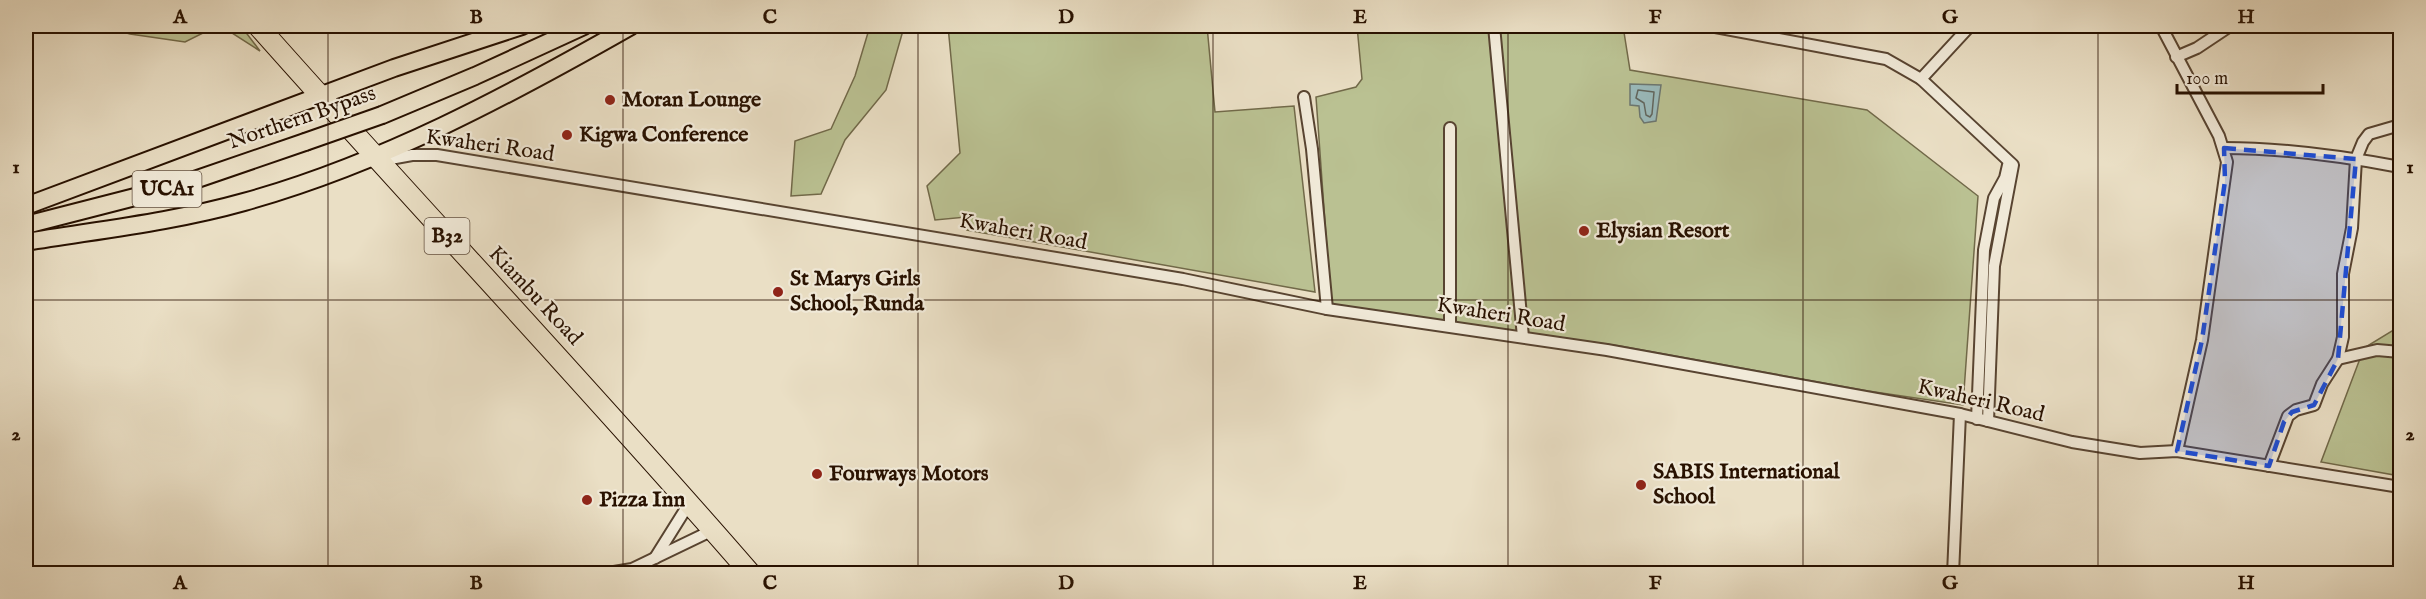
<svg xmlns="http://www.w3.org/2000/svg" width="2426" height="599" font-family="'IM FELL English',serif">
	<rect width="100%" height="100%" fill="#eadfc5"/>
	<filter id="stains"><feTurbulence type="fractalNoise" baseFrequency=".00333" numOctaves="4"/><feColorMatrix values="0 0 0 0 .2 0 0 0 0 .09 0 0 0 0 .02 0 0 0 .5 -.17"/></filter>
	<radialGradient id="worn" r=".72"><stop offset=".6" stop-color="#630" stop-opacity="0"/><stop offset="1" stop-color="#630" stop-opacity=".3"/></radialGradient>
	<g fill="#bac192" stroke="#716949" stroke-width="1.5">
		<polygon points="102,26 217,26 185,42 130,34"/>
		<polygon points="221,26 241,26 260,51"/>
		<polygon points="870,26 914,26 904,27 886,90 845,140 821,194 791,196 795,141 831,129 855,76"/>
		<polygon points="948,26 1207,26 1215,112 1294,106 1315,292 967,230 966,217 935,220 927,186 960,153"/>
		<polygon points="1357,26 1623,26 1630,70 1867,110 1978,196 1963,405 1868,391 1620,346 1331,306 1316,97 1356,87 1362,79"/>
		<polygon points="2400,326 2400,476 2321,462 2364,348"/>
	</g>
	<polygon fill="#9abbbd" stroke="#6c7771" stroke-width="1.5" points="1630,84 1661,85 1656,121 1644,123 1640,117 1639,106 1630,105"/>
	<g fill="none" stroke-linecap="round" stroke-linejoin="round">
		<polygon stroke="#61665e" stroke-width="1.5" points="1638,90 1654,92 1652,114 1650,117 1646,115 1644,103 1636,98"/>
		<g stroke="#584431" stroke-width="14">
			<g id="street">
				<polyline points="1494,26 1523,337"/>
				<polyline points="1710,26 1886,59 1921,79 2013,165 1994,266 1988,421"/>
				<polyline points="2161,26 2219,136 2227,162 2202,340 2177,451"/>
				<polyline points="2176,57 2197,48 2230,26"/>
				<polyline points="1921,79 1970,26"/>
				<polyline points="1304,97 1312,149 1327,309"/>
				<path d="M2224 148C2283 148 2342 156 2400 167"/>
				<polyline points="379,161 412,155 437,155 1183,279 1327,309 1607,350 1960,414 2072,442 2140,453 2177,451 2400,487"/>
				<polyline points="1450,326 1450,128"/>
				<polyline points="2338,359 2377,350 2400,352"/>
				<polyline points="1977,419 1984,250 1994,198 2005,178 2008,165"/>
				<polyline points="2269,466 2288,416 2296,410 2314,405 2322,384 2338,359 2343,337 2343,274 2352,228 2356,159 2363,142 2369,134 2400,125"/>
				<polyline points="655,558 690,502"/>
				<polyline points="602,574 632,569 713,530"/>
				<polyline points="1953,574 1960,414"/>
			</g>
		</g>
		<g stroke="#281100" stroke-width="20">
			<g id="primary">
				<polyline points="382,115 475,76 584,26"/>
				<polyline points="26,206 394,68 522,26"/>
				<polyline points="26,225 174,187 305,142"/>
				<path d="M26 242C98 230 173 222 244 202 381 164 508 96 631 26"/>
			</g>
		</g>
		<g stroke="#281100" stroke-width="22">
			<path id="highway" d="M258 26C421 210 590 388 751 574"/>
		</g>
		<use href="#street" stroke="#f1ead9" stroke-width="10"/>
		<use href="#primary" stroke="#eadfc5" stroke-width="16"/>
		<use href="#highway" stroke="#eadfc5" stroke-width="20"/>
		<g stroke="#281100" stroke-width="20" stroke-linecap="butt">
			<polyline id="primary-bridge" points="305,142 382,115"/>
		</g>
		<use href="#primary-bridge" stroke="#eadfc5" stroke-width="16"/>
	</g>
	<path fill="#1d4ed8" fill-opacity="0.2" stroke="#1d4ed8" stroke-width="4.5" stroke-dasharray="12 8" stroke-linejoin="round" d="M2224 148 2356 159 2338 359 2314 405 2292 412 2284 422 2269 466 2177 451 2202 340 2225 181Z"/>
	<path fill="none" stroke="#281100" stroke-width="1.5" stroke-opacity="0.55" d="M328 26V574M623 26V574M918 26V574M1213 26V574M1508 26V574M1803 26V574M2098 26V574M26 300H2400"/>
	<g fill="#8f2418" stroke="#f1ead9" stroke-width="2">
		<circle cx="610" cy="100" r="6"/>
		<circle cx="567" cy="135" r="6"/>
		<circle cx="1584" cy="231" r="6"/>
		<circle cx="778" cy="292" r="6"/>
		<circle cx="817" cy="474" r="6"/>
		<circle cx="1641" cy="485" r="6"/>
		<circle cx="587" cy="500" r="6"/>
	</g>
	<g text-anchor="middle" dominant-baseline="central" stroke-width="4.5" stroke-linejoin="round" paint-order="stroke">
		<g fill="#f1ead9" stroke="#645241" stroke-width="1.5">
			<rect x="132.5" y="171" width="69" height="36" rx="4.5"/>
			<rect x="424.5" y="218" width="45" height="36" rx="4.5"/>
		</g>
		<g font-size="21" font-weight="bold" fill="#281100">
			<text x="167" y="189">UCA1</text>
			<text x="447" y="236">B32</text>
		</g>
		<g font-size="22" font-weight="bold" fill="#281100" stroke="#f1ead9" text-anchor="start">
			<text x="622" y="100">Moran Lounge</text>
			<text x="579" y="135">Kigwa Conference</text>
			<text x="1596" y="231">Elysian Resort</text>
			<text x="790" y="279">St Marys Girls<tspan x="790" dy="25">School, Runda</tspan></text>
			<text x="1653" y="472">SABIS International<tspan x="1653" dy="25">School</tspan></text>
			<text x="829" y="474">Fourways Motors</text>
			<text x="599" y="500">Pizza Inn</text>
		</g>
		<g font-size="22" fill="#281100" stroke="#f1ead9">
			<text transform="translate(302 118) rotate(-19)">Northern Bypass</text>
			<text transform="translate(490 146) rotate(8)">Kwaheri Road</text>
			<text transform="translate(1023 232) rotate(10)">Kwaheri Road</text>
			<text transform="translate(535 296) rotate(47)">Kiambu Road</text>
			<text transform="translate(1501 315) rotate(9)">Kwaheri Road</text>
			<text transform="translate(1981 401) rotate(13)">Kwaheri Road</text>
		</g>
	</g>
	<rect width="2426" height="599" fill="none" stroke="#eadfc5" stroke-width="66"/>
	<path d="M2177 84v9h146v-9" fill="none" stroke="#281100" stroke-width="3"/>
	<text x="2186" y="84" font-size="18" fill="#281100" stroke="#f1ead9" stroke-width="4.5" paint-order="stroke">100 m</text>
	<rect x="33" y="33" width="2360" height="533" fill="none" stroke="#281100" stroke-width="2"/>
	<g font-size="20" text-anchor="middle" font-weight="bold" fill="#281100">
		<text x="180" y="23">A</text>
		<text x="476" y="23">B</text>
		<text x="770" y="23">C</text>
		<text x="1066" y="23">D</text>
		<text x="1360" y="23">E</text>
		<text x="1655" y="23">F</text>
		<text x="1950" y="23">G</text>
		<text x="2246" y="23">H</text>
		<text x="16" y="173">1</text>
		<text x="2410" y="173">1</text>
		<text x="16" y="440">2</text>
		<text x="2410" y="440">2</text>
		<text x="180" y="589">A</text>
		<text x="476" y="589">B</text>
		<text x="770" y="589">C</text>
		<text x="1066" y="589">D</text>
		<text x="1360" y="589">E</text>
		<text x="1655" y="589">F</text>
		<text x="1950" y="589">G</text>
		<text x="2246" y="589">H</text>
	</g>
	<rect width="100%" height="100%" filter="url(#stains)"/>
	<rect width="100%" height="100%" fill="url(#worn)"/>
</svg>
